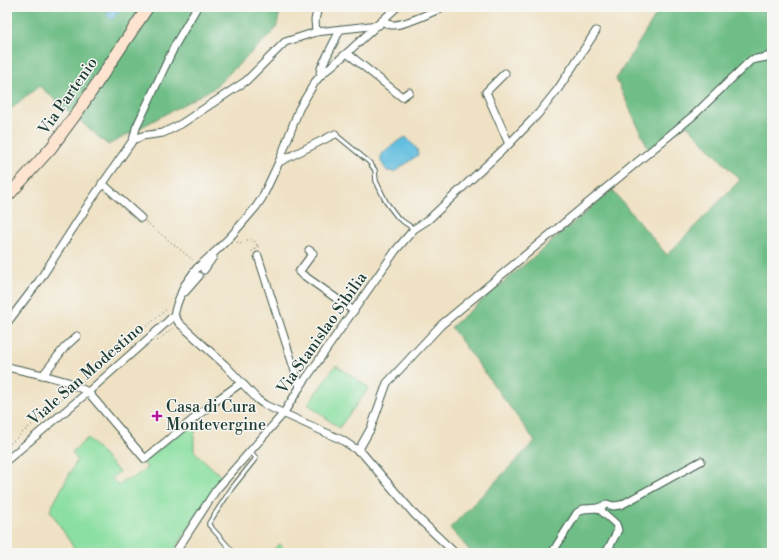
<svg xmlns="http://www.w3.org/2000/svg" width="779" height="560" font-family="'Libre Bodoni',serif">
	<rect width="100%" height="100%" fill="#f6f6f2"/>
	<filter id="ink" filterUnits="userSpaceOnUse"><feTurbulence type="fractalNoise" baseFrequency=".025" numOctaves="2"/><feDisplacementMap in="SourceGraphic" scale="8" xChannelSelector="R" yChannelSelector="G"/><feConvolveMatrix kernelMatrix="1 2 1 2 8 2 1 2 1" color-interpolation-filters="sRGB"/></filter>
	<filter id="wash" filterUnits="userSpaceOnUse"><feTurbulence type="fractalNoise" baseFrequency=".012" numOctaves="4" result="noise"/><feDisplacementMap in="SourceGraphic" scale="16" xChannelSelector="R" yChannelSelector="G"/><feGaussianBlur stdDeviation="0.9" result="paint"/><feColorMatrix in="noise" values="0 0 0 0 0 0 0 0 0 0 0 0 0 0 0 0 0 1.4 0 .05"/><feComposite in="paint" operator="in"/></filter>
	<g filter="url(#wash)">
		<rect width="100%" height="100%" fill="#efe1c3"/>
		<g fill="#8adfa1" stroke="#548e6a">
			<polygon points="336,365 369,388 339,428 308,404"/>
			<polygon points="198,418 199,425 194,435 194,451 222,477 173,553 77,553 50,510 77,460 72,452 88,438 119,472 112,478 119,486 124,480 133,478 147,468 143,462"/>
			<polygon points="280,544 288,553 269,553"/>
		</g>
		<g fill="#6fbe87" stroke="#477e5e">
			<polygon points="7,7 281,7 276,29 214,88 108,145 39,86 7,112"/>
			<polygon points="661,7 772,7 772,553 472,553 450,528 535,441 451,327 612,190 667,255 740,180 687,125 649,150 616,79"/>
		</g>
		<g fill="#62bedf" stroke="#407e8a">
			<polygon points="113,7 123,7 112,20 106,15"/>
			<polygon points="406,137 417,149 418,155 407,163 394,172 387,171 381,162 381,155 398,141"/>
		</g>
	</g>
	<g filter="url(#ink)">
		<g fill="none" stroke-linecap="round" stroke-linejoin="round">
			<g stroke="#3e5649" stroke-width="5.5">
				<g id="lane">
					<polyline points="335,134 369,162 375,170 376,181 386,202 398,218 414,229"/>
					<polyline points="234,553 211,527 209,525 209,523 232,488 256,458 250,451"/>
				</g>
			</g>
			<g stroke="#3e5649" stroke-width="9">
				<g id="street">
					<path d="M382 21C385 23 388 24 391 25 404 26 430 13 443 7"/>
					<polyline points="316,32 315,20 318,7"/>
					<polyline points="347,53 402,97 409,92"/>
					<polyline points="322,74 320,72 321,68 340,30"/>
					<polyline points="133,140 142,136 163,133 181,124 246,81 285,42 316,32 379,25"/>
					<polyline points="509,144 538,114 558,89 596,31"/>
					<polyline points="279,162 335,134"/>
					<polyline points="102,183 141,218"/>
					<polyline points="309,250 313,253 299,272 354,311"/>
					<polyline points="258,256 300,387"/>
					<polyline points="204,270 213,257"/>
					<polyline points="185,292 199,276"/>
					<polyline points="174,315 179,323 225,365 258,400 265,405 342,440 363,454 415,515 455,553"/>
					<polyline points="7,323 39,281 90,202 133,140 136,128 175,45 197,7"/>
					<polyline points="7,367 43,375 68,382 88,392 145,459 213,403 241,383"/>
					<polyline points="43,375 65,347 77,336"/>
					<polyline points="358,451 371,428 387,383 441,325 694,115 751,60 772,56"/>
					<polyline points="7,460 88,392 167,322 174,315 177,304 184,286 197,268 217,250 231,236 256,207 262,198 279,162 299,109 315,82 322,74 347,53 397,7"/>
					<polyline points="598,508 616,524 618,530 606,553"/>
					<polyline points="175,553 216,490 283,414 300,387 396,250 414,229 428,220 509,144 486,92 505,73"/>
					<polyline points="552,553 577,513 583,509 598,508 607,504 613,506 621,505 701,461"/>
				</g>
			</g>
			<g stroke="#3e5649" stroke-width="13">
				<polyline id="secondary" points="7,197 51,148 79,110 148,7"/>
			</g>
			<g stroke="#3e5649" stroke-width="1" stroke-dasharray="1 3" stroke-linecap="butt">
				<polyline points="146,222 193,260"/>
				<polyline points="237,242 240,244 244,240 253,240 257,244 251,253 252,253"/>
				<polyline points="255,250 258,245 259,246 257,249"/>
				<polyline points="157,341 173,328"/>
				<polyline points="83,381 168,308"/>
				<polyline points="7,446 71,391"/>
			</g>
			<use href="#lane" stroke="#fff" stroke-width="3.5"/>
			<use href="#street" stroke="#fff" stroke-width="7"/>
			<use href="#secondary" stroke="#fde4d1" stroke-width="11"/>
		</g>
	</g>
	<path fill="#b5179e" stroke="#f6f6f2" stroke-width="1.5" d="M155 410h4v4h4v4h-4v4h-4v-4h-4v-4h4z"/>
	<g text-anchor="middle" dominant-baseline="central" stroke-width="3" stroke-linejoin="round" paint-order="stroke">
		<g font-size="16" fill="#1f3d34" stroke="#f6f6f2">
			<text transform="translate(68 96) rotate(-55)">Via Partenio</text>
			<text transform="translate(322 333) rotate(-55)">Via Stanislao Sibilia</text>
			<text transform="translate(86 374) rotate(-41)">Viale San Modestino</text>
		</g>
		<g font-size="16" fill="#1f3d34" stroke="#f6f6f2" text-anchor="start">
			<text x="166" y="407">Casa di Cura<tspan x="166" dy="18">Montevergine</tspan></text>
		</g>
	</g>
	<rect width="779" height="560" fill="none" stroke="#f6f6f2" stroke-width="24"/>
</svg>
